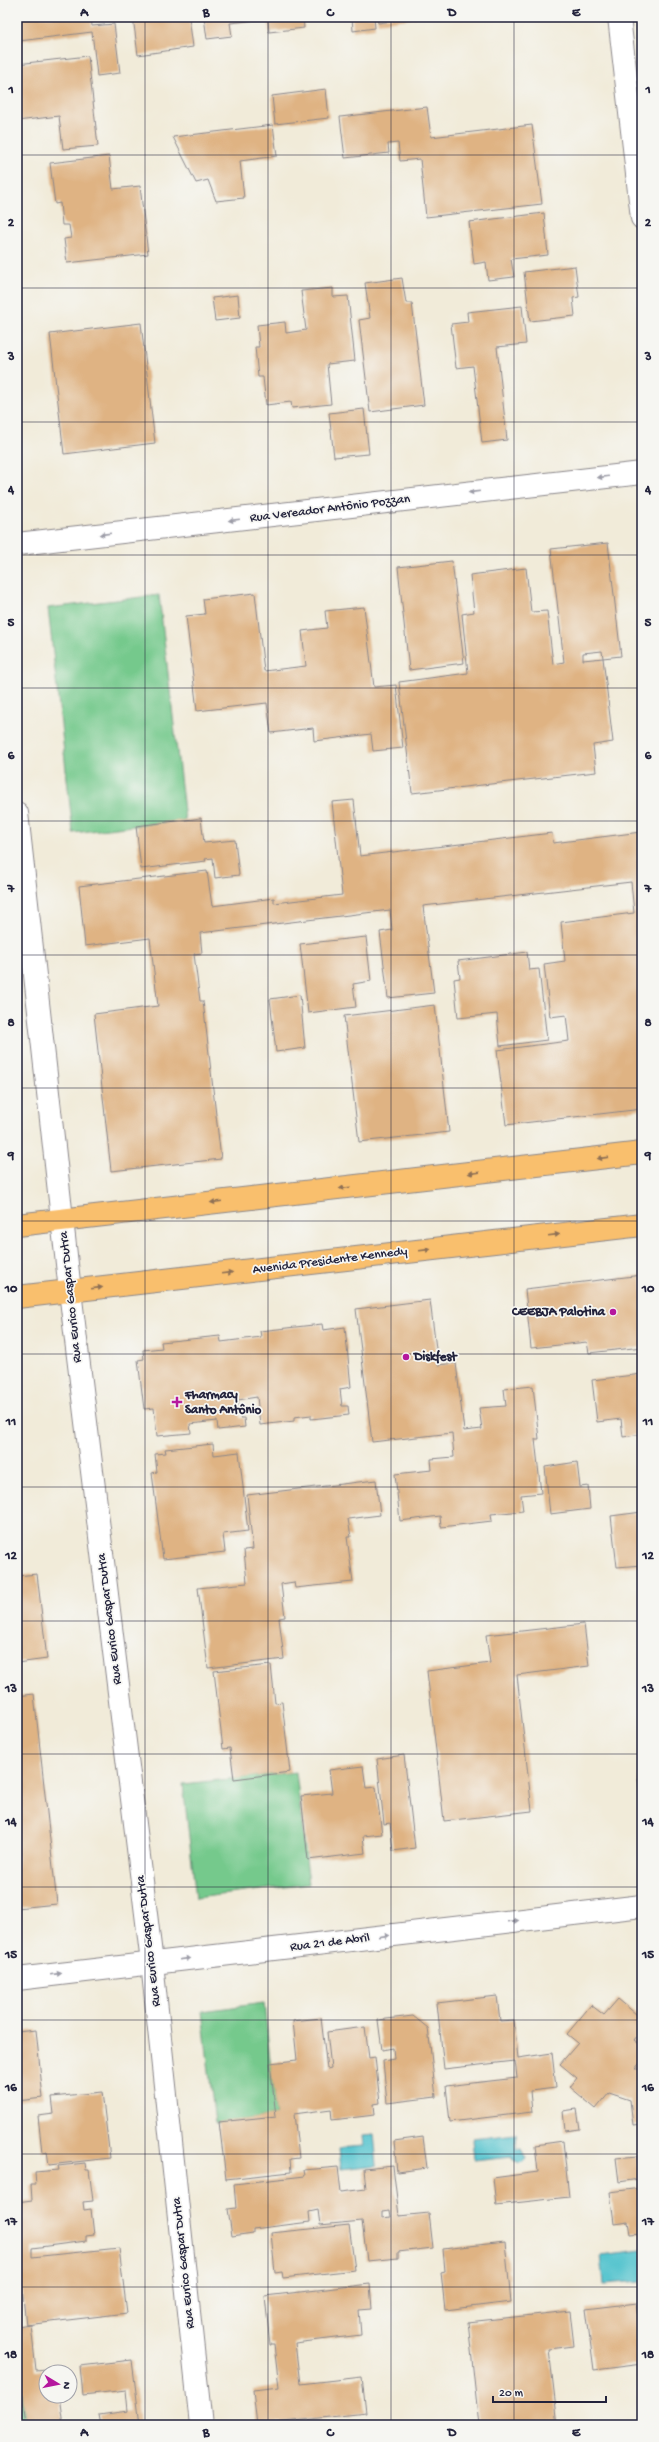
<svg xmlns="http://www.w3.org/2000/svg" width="659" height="2442" font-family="'Gochi Hand',sans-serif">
	<rect width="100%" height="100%" fill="#f6f6f2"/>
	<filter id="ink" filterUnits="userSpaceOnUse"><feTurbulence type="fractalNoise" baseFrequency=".025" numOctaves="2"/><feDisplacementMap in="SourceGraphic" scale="8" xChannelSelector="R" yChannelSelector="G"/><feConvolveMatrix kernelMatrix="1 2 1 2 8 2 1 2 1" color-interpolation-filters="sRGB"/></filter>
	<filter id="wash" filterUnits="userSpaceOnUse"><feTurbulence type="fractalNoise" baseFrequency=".012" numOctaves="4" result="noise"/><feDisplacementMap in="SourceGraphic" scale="16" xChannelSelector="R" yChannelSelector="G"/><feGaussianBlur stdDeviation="0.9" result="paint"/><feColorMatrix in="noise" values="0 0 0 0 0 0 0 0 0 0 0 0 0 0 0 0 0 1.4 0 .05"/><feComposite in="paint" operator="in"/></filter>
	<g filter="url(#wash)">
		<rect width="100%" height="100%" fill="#f1ebd9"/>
		<g fill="#75c98c" stroke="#4c7664">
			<polygon points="159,595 185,820 73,833 48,608"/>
			<polygon points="296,1772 309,1884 196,1898 183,1784"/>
			<polygon points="264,2003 276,2116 215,2123 202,2011"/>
			<polygon points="17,2373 20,2373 26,2425 17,2425"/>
		</g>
		<g fill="#58c5cf" stroke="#3d7485">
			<polygon points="374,2134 377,2165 341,2169 339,2148 364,2146 363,2135"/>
			<polygon points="516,2134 517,2149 521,2149 526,2158 523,2162 518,2163 512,2159 512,2156 474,2160 472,2139"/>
			<polygon points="642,2250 642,2281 603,2284 600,2255"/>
		</g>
		<g id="blocks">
			<g fill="#dfb383" fill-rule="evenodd">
				<polygon points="17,17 91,17 92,26 114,24 120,73 97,76 92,32 19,41"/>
				<polygon points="133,17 189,17 193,47 138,55"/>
				<polygon points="204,17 303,17 304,28 269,32 268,19 230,23 232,36 207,39"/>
				<polygon points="352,17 374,17 375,28 353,31"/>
				<polygon points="377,17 416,17 416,18 378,23"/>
				<polygon points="88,56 98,146 63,149 59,116 17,121 17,64"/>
				<polygon points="326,89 329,118 275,124 272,96"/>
				<polygon points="427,107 431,137 532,125 542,204 426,217 420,159 400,161 398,143 388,144 389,153 345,158 340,117"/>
				<polygon points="273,125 277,156 240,161 244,198 216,201 208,180 196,183 173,137"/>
				<polygon points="109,156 113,189 140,186 148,254 67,263 64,239 71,238 69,225 62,225 60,203 55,204 50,163"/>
				<polygon points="544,213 548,255 511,259 514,277 488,280 486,262 474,264 469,222"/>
				<polygon points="575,266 579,297 573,298 575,316 530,321 524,272"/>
				<polygon points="402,278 406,303 412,303 424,405 370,412 359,320 370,318 365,283"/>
				<polygon points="333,288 333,297 348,296 355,361 327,364 331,404 292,408 291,402 266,405 263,377 258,377 255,347 259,347 257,325 285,322 286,333 306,330 301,291"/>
				<polygon points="238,295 240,318 215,321 212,298"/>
				<polygon points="522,306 526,344 497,347 507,440 482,443 473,366 456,368 451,324 468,322 467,312"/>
				<polygon points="141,323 155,443 64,454 50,334"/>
				<polygon points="364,409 369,454 334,457 329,413"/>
				<polygon points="608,543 621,656 603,658 602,651 583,653 583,660 603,658 613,742 593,745 596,772 412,793 399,682 468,673 462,614 474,612 470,575 526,568 531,612 547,611 553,664 564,662 551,549"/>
				<polygon points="452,561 464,663 409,670 398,567"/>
				<polygon points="255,593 264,671 306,666 302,631 327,628 325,611 364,607 374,687 396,685 403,748 373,751 371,734 314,741 313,728 271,733 267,703 197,711 186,616 205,614 203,599"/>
				<polygon points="354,800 360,856 552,833 553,843 641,832 642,1109 506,1125 497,1050 569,1041 566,1015 550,1017 544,964 565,961 561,922 634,913 631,882 423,906 434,993 388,998 380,932 392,930 390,910 200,933 202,953 194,954 200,1001 203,1001 221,1159 111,1171 94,1014 158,1006 150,938 85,946 79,886 207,871 212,906 274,898 274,903 342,895 332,802"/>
				<polygon points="201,818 204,843 235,840 239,875 215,878 213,858 205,859 206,861 141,869 136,826"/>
				<polygon points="366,937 371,981 353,984 356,1007 308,1013 300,944"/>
				<polygon points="527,952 529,970 539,969 547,1040 500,1046 497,1014 458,1018 454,979 460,978 458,961"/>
				<polygon points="300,995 305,1048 276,1052 270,999"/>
				<polygon points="435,1005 449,1132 359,1142 344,1016"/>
				<polygon points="642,1275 642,1347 589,1353 587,1342 531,1348 525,1289"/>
				<polygon points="430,1300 438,1365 456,1363 464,1431 482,1429 479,1408 506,1406 504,1389 533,1386 539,1439 535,1439 541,1493 521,1495 523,1511 491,1514 492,1521 441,1527 440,1516 400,1521 395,1474 432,1470 431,1459 454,1457 452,1433 372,1442 356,1309"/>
				<polygon points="322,1324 323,1330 345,1327 351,1387 340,1389 342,1406 348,1406 349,1415 311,1419 311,1415 294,1417 294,1421 260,1425 257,1397 238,1400 240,1418 244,1418 245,1427 218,1430 217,1421 190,1424 191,1433 157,1436 154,1408 144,1409 138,1360 144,1359 143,1350 162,1348 161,1342 220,1336 221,1342 261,1337 260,1331"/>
				<polygon points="642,1374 642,1434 623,1437 621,1419 597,1422 592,1380"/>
				<polygon points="213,1444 214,1455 239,1452 248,1531 223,1534 225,1552 163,1559 152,1473 157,1472 155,1454 166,1453 165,1449"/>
				<polygon points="577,1462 580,1487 588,1486 590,1509 550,1514 545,1467"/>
				<polygon points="376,1480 380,1515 348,1519 351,1537 347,1537 353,1582 295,1588 294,1582 281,1584 285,1617 279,1618 284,1659 208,1668 198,1588 247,1583 244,1550 253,1549 247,1495"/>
				<polygon points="642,1512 642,1565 617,1567 611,1516"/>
				<polygon points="37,1574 47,1659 17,1663 17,1576"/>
				<polygon points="584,1624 589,1666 517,1675 532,1811 444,1821 427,1671 490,1663 486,1635"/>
				<polygon points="271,1665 275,1703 282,1702 290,1772 234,1779 230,1748 223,1749 214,1671"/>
				<polygon points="34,1694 57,1904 17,1908 17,1696"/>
				<polygon points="404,1755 415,1848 393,1851 390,1823 384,1824 377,1759"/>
				<polygon points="363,1766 366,1788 376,1787 382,1834 363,1836 365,1853 308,1860 301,1796 332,1793 329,1770"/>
				<polygon points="638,1778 642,1778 642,1803 641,1803"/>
				<polygon points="497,1996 500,2021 514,2020 518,2058 552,2053 556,2088 530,2091 532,2112 450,2122 446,2086 517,2078 515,2061 444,2069 437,2003"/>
				<polygon points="618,1999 642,2019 642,2030 634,2040 642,2046 642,2060 635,2069 642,2069 642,2124 633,2125 630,2100 609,2093 596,2109 570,2087 577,2078 560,2064 578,2043 567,2034 591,2005 604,2015"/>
				<polygon points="413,2016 428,2028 436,2097 387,2103 383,2061 394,2059 393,2048 382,2050 378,2020"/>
				<polygon points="321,2018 327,2069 331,2068 327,2032 365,2027 369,2058 375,2057 380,2103 374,2104 375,2115 332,2120 331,2109 294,2114 299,2158 290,2159 291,2172 226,2179 219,2122 276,2116 270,2063 297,2060 293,2021"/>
				<polygon points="36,2030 43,2098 17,2101 17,2032"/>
				<polygon points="102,2092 110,2158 49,2165 47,2151 42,2152 38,2116 54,2114 52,2097"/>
				<polygon points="577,2109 580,2129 565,2131 563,2111"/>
				<polygon points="423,2137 427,2168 397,2172 394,2141"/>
				<polygon points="563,2141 569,2197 496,2205 493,2178 538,2172 535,2145"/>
				<polygon points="637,2156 639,2179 619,2182 616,2158"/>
				<polygon points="85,2163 86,2170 89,2170 93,2201 83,2202 84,2210 91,2209 94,2235 86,2236 86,2241 32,2248 32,2257 119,2248 127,2313 26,2325 19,2259 17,2259 17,2202 32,2200 31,2185 36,2185 35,2172 59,2170 58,2166"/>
				<path d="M393 2166 399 2216 429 2213 433 2248 398 2252V2258L367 2261 362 2221 320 2225 318 2210 309 2212 310 2222 253 2229V2233L232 2236 228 2209 236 2208 234 2184 305 2176 304 2170 338 2167 341 2192 366 2189 364 2169ZM390 2210 391 2217 382 2218V2211Z"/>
				<polygon points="642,2188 642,2233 630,2234 628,2222 614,2224 610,2192"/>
				<polygon points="349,2225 355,2270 283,2278 282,2272 275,2273 271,2233"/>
				<polygon points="505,2242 511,2302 445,2310 441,2272 445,2271 443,2249"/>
				<polygon points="370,2284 372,2309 359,2310 361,2335 295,2343 300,2384 362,2377 366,2413 257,2425 253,2390 279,2387 274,2345 270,2345 265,2296"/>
				<polygon points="637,2303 642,2339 642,2364 594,2370 586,2309"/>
				<polygon points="570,2311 574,2346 549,2349 558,2425 479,2425 468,2322"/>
				<polygon points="31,2325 36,2371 56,2369 56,2372 46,2372 46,2396 59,2396 63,2425 26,2425 20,2373 17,2373 17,2327"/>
				<polygon points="132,2360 140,2425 101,2425 99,2415 128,2411 126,2390 83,2395 80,2366"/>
			</g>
		</g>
	</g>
	<g filter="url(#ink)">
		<use href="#blocks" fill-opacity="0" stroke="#8a868a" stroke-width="1"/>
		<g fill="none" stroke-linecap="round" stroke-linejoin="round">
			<g stroke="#8a868a" stroke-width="24">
				<g id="minor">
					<polyline points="619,17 642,218"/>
					<polyline points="17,544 642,473"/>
					<polyline points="17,813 70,1291 152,1963 201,2425"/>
					<polyline points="17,1979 642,1906"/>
				</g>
			</g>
			<g stroke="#8a868a" stroke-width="24">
				<g id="major">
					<polyline points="17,1225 642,1153"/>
					<polyline points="17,1297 642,1225"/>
				</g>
			</g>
			<use href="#minor" stroke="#fff" stroke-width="22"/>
			<use href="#major" stroke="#f9bf6d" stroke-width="22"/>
		</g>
		<defs><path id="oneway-solid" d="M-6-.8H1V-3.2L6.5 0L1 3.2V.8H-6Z"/></defs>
		<g fill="#9c9ca7">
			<use href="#oneway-solid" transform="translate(603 477) rotate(173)"/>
			<use href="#oneway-solid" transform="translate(474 492) rotate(173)"/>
			<use href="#oneway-solid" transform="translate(234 520) rotate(173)"/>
			<use href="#oneway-solid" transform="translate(105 534) rotate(173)"/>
			<use href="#oneway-solid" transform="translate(513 1921) rotate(-7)"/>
			<use href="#oneway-solid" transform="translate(384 1936) rotate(-7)"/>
			<use href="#oneway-solid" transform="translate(185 1959) rotate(-7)"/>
			<use href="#oneway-solid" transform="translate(56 1974) rotate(-7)"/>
		</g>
		<g fill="#8e7054">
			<use href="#oneway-solid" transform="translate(603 1158) rotate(173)"/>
			<use href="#oneway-solid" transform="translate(474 1173) rotate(173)"/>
			<use href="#oneway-solid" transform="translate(345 1188) rotate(173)"/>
			<use href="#oneway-solid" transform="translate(216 1202) rotate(173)"/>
			<use href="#oneway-solid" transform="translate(554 1235) rotate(-7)"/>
			<use href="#oneway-solid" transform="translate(425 1250) rotate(-7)"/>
			<use href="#oneway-solid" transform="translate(227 1273) rotate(-7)"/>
			<use href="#oneway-solid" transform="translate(97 1288) rotate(-7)"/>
		</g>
	</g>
	<path fill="none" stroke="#22223b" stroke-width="1" stroke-opacity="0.55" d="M145 17V2425M268 17V2425M391 17V2425M514 17V2425M17 155H642M17 288H642M17 422H642M17 555H642M17 688H642M17 821H642M17 955H642M17 1088H642M17 1221H642M17 1354H642M17 1487H642M17 1621H642M17 1754H642M17 1887H642M17 2020H642M17 2154H642M17 2287H642"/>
	<g fill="#b5179e" stroke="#f6f6f2" stroke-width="1.5">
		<circle cx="613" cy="1312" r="4"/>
		<circle cx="406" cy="1357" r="4"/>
		<path d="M175 1396h4v4h4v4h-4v4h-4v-4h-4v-4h4z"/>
	</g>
	<g text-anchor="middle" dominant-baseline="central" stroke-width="3.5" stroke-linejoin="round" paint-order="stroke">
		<g font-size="13" fill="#22223b" stroke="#f6f6f2">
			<text transform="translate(330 509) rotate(-7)">Rua Vereador Antônio Pozzan</text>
			<text transform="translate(330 1261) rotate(-7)">Avenida Presidente Kennedy</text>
			<text transform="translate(71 1297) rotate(-96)">Rua Eurico Gaspar Dutra</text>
			<text transform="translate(110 1619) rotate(-97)">Rua Eurico Gaspar Dutra</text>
			<text transform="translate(149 1941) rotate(-97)">Rua Eurico Gaspar Dutra</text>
			<text transform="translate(330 1943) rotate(-7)">Rua 21 de Abril</text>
			<text transform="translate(184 2263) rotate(-96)">Rua Eurico Gaspar Dutra</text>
		</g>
		<g font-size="13" font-weight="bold" fill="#22223b" stroke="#f6f6f2" text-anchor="start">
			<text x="605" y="1312" text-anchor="end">CEEBJA Palotina</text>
			<text x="414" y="1357">Diskfest</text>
			<text x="185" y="1395">Fharmacy<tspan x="185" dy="15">Santo Antônio</tspan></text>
		</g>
	</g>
	<rect width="659" height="2442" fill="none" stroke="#f6f6f2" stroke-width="44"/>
	<g transform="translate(58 2384) rotate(100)"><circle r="19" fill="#f6f6f2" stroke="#a1a1a9"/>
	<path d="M0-3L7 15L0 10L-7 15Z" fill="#b5179e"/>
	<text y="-6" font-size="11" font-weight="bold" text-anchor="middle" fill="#22223b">N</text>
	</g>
	<path d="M493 2396v6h113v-6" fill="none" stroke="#22223b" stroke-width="2"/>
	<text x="499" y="2396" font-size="12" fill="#22223b" stroke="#f6f6f2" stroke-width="3" paint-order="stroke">20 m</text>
	<rect x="22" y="22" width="615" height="2398" fill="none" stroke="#22223b" stroke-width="1.5"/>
	<g font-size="13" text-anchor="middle" font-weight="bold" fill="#22223b">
		<text x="84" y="16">A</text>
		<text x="206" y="16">B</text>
		<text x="330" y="16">C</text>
		<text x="452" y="16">D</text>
		<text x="576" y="16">E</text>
		<text x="11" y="93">1</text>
		<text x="648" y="93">1</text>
		<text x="11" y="226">2</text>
		<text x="648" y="226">2</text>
		<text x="11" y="360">3</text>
		<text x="648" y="360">3</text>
		<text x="11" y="493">4</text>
		<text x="648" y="493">4</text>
		<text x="11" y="626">5</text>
		<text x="648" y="626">5</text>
		<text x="11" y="759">6</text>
		<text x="648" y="759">6</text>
		<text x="11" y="892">7</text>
		<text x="648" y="892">7</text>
		<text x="11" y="1026">8</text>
		<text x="648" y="1026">8</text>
		<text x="11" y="1159">9</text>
		<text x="648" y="1159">9</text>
		<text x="11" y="1292">10</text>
		<text x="648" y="1292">10</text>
		<text x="11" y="1425">11</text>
		<text x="648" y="1425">11</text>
		<text x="11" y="1559">12</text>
		<text x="648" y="1559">12</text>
		<text x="11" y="1692">13</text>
		<text x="648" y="1692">13</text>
		<text x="11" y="1825">14</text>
		<text x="648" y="1825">14</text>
		<text x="11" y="1958">15</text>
		<text x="648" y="1958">15</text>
		<text x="11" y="2091">16</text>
		<text x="648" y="2091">16</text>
		<text x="11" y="2225">17</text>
		<text x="648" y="2225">17</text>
		<text x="11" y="2358">18</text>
		<text x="648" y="2358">18</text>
		<text x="84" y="2436">A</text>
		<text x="206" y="2436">B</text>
		<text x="330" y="2436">C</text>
		<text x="452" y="2436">D</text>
		<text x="576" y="2436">E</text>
	</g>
</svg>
